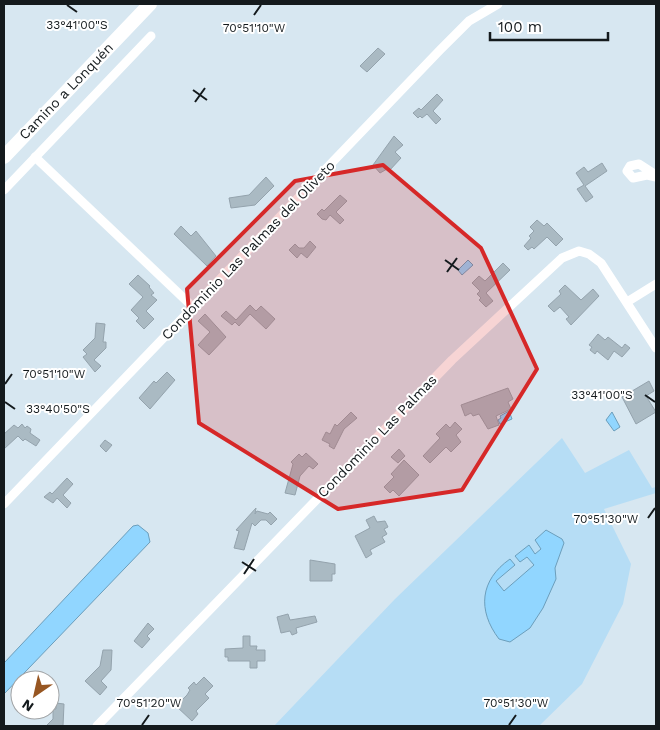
<svg xmlns="http://www.w3.org/2000/svg" width="660" height="730" font-family="'Work Sans',sans-serif">
	<rect width="100%" height="100%" fill="#d7e7f1"/>
	<polygon fill="#b6ddf5" points="562,438 585,473 629,450 652,488 656,487 656,493 604,509 631,564 623,604 582,684 539,726 274,726 395,599"/>
	<g fill="#91d6ff" stroke="#6c9ebb">
		<polygon points="468,260 473,265 462,275 458,270"/>
		<polygon points="509,411 512,419 500,424 498,420 501,418 500,416"/>
		<polygon points="612,412 620,427 614,431 606,420"/>
		<polygon points="138,525 148,533 150,542 4,694 4,663 133,526"/>
		<path d="M546 530 562 539 564 543 555 568 556 579 543 608 530 628 510 642 499 639C477 610 480 580 510 559L515 565 496 581 504 591 534 565 527 557 520 562 515 556 529 545 535 554 541 549 535 540Z"/>
	</g>
	<g fill="#aabac3" stroke="#94a3ad">
		<polygon points="378,48 385,54 367,72 360,66"/>
		<polygon points="437,94 443,100 433,111 441,119 436,124 427,114 422,118 420,116 418,118 413,113 419,108 421,110"/>
		<polygon points="394,136 403,145 395,152 401,158 389,171 387,169 380,173 373,165"/>
		<polygon points="602,163 607,171 585,186 593,197 586,202 577,189 584,185 576,173 584,167 588,172"/>
		<polygon points="266,177 274,186 255,205 231,208 229,198 249,195"/>
		<polygon points="340,195 347,201 336,212 344,220 340,224 330,215 326,220 322,219 317,214 322,209 324,211"/>
		<polygon points="537,220 544,226 547,223 563,239 556,246 547,237 534,249 532,247 528,250 524,246 531,238 529,236 534,231 530,227"/>
		<polygon points="181,226 191,236 196,231 216,256 207,266 174,234"/>
		<polygon points="310,241 316,247 307,258 301,253 297,258 289,250 295,244 299,248 304,248"/>
		<polygon points="503,263 510,270 486,293 493,301 486,307 479,300 481,298 477,294 480,291 472,283 479,276 485,281"/>
		<polygon points="138,275 150,286 149,287 154,293 151,295 157,300 146,311 154,319 144,329 136,321 139,318 131,310 143,297 129,284"/>
		<polygon points="565,285 581,300 593,289 599,296 571,325 566,319 569,317 560,307 554,312 548,306 561,294 559,291"/>
		<polygon points="250,305 256,311 261,306 275,319 266,329 250,314 239,326 235,322 232,325 221,316 226,311 236,320"/>
		<polygon points="205,314 226,337 209,355 198,345 210,332 198,321"/>
		<polygon points="96,323 105,324 103,342 106,342 106,348 94,360 101,366 95,372 83,357 87,354 83,350 95,338"/>
		<polygon points="598,334 605,340 608,337 622,348 625,344 630,348 622,357 614,351 608,360 597,351 595,354 590,350 592,347 589,345"/>
		<polygon points="167,372 175,380 150,409 139,398 154,381 156,383"/>
		<polygon points="649,381 654,391 646,396 656,412 636,424 622,397"/>
		<polygon points="508,388 513,399 508,402 511,409 496,416 499,425 488,429 479,414 473,416 471,413 465,416 461,405"/>
		<polygon points="351,412 357,418 344,429 334,449 329,446 330,444 322,440 326,432 330,434 335,424 337,426"/>
		<polygon points="455,422 462,429 456,435 461,442 451,452 446,447 430,463 423,456 440,438 436,434 446,424 450,428"/>
		<polygon points="22,424 25,428 27,426 31,429 30,433 40,440 36,446 25,439 23,441 18,436 4,449 4,434 14,425 18,428"/>
		<polygon points="105,440 112,445 106,452 100,446"/>
		<polygon points="399,449 405,456 398,463 391,457"/>
		<polygon points="306,453 318,464 313,469 309,466 300,476 295,495 285,493 293,464 291,462 299,454 302,457"/>
		<polygon points="404,460 419,475 399,496 393,490 390,493 384,487 394,477 391,474"/>
		<polygon points="67,478 73,484 63,495 71,503 67,508 57,498 53,503 44,497 50,492 52,494"/>
		<polygon points="256,508 255,514 257,511 268,514 270,512 277,519 271,525 266,520 261,520 255,526 252,523 244,550 234,548 239,531 236,530"/>
		<polygon points="374,516 377,522 385,521 388,527 384,529 387,534 382,537 385,542 370,550 372,554 366,558 355,536 370,528 366,520"/>
		<polygon points="310,560 335,564 335,574 332,574 332,581 310,581"/>
		<polygon points="288,614 290,620 315,616 317,622 296,628 297,633 292,635 290,631 281,633 277,617"/>
		<polygon points="148,623 154,629 147,636 150,639 142,648 134,641"/>
		<polygon points="243,636 250,636 250,646 257,646 256,650 265,650 265,661 257,661 257,668 250,668 250,661 228,661 228,657 225,657 225,649 243,648"/>
		<polygon points="103,650 112,650 111,670 101,681 107,687 100,695 85,681 100,666"/>
		<polygon points="204,677 213,686 205,694 209,698 196,711 198,714 192,721 176,706 187,695 190,690 188,688 194,682 196,685"/>
		<polygon points="56,703 64,704 63,726 46,726 53,719 53,709 56,709"/>
	</g>
	<g fill="none" stroke-linecap="round" stroke-linejoin="round">
		<g stroke="#fff" stroke-width="9">
			<polyline points="35,157 193,307"/>
			<polyline points="656,175 639,164 630,166 627,171 633,178 647,175 656,177"/>
			<polyline points="4,190 151,36"/>
			<polyline points="627,302 656,284"/>
			<polyline points="4,504 440,50 469,21 498,4"/>
			<polyline points="97,726 452,360 562,258 579,251 589,254 601,263 656,348"/>
		</g>
		<polyline stroke="#fff" stroke-width="14" points="4,157 150,4"/>
	</g>
	<path fill="#d62828" fill-opacity="0.2" stroke="#d62828" stroke-width="4" stroke-linejoin="round" d="M383 165 481 248 537 369 462 490 338 509 199 423 187 289 295 181Z"/>
	<path fill="none" stroke="#141a1d" stroke-width="2" d="M67 5 77 12M254 15 261 5M193 90 207 100M195 102 205 88M445 260 459 270M447 272 457 258M5 384 12 374M645 395 655 402M5 402 15 409M648 518 655 508M242 562 256 571M244 574 254 559M142 725 149 715M509 725 516 715"/>
	<g text-anchor="middle" dominant-baseline="central" stroke-width="4" stroke-linejoin="round" paint-order="stroke">
		<g font-size="14" fill="#141a1d" stroke="#fff">
			<text transform="translate(66 91) rotate(-46)">Camino a Lonquén</text>
			<text transform="translate(248 250) rotate(-46)">Condominio Las Palmas del Oliveto</text>
			<text transform="translate(377 436) rotate(-46)">Condominio Las Palmas</text>
		</g>
	</g>
	<g font-size="12" text-anchor="middle" fill="#141a1d" stroke="#fff" stroke-width="4" stroke-linejoin="round" paint-order="stroke">
		<text x="77" y="29">33°41'00"S</text>
		<text x="254" y="32">70°51'10"W</text>
		<text x="54" y="378">70°51'10"W</text>
		<text x="602" y="399">33°41'00"S</text>
		<text x="58" y="413">33°40'50"S</text>
		<text x="606" y="523">70°51'30"W</text>
		<text x="149" y="707">70°51'20"W</text>
		<text x="516" y="707">70°51'30"W</text>
	</g>
	<rect width="660" height="730" fill="none" stroke="#141a1d" stroke-width="10"/>
	<g transform="translate(35 695) rotate(214)"><circle r="24" fill="#ffffff" stroke="#a1a3a5"/>
	<path d="M0-4L9 19L0 12L-9 19Z" fill="#975622"/>
	<text y="-8" font-size="14" font-weight="bold" text-anchor="middle" fill="#141a1d">N</text>
	</g>
	<path d="M490 32v8h118v-8" fill="none" stroke="#141a1d" stroke-width="2.5"/>
	<text x="498" y="32" font-size="15" fill="#141a1d" stroke="#ffffff" stroke-width="4" paint-order="stroke">100 m</text>
</svg>
